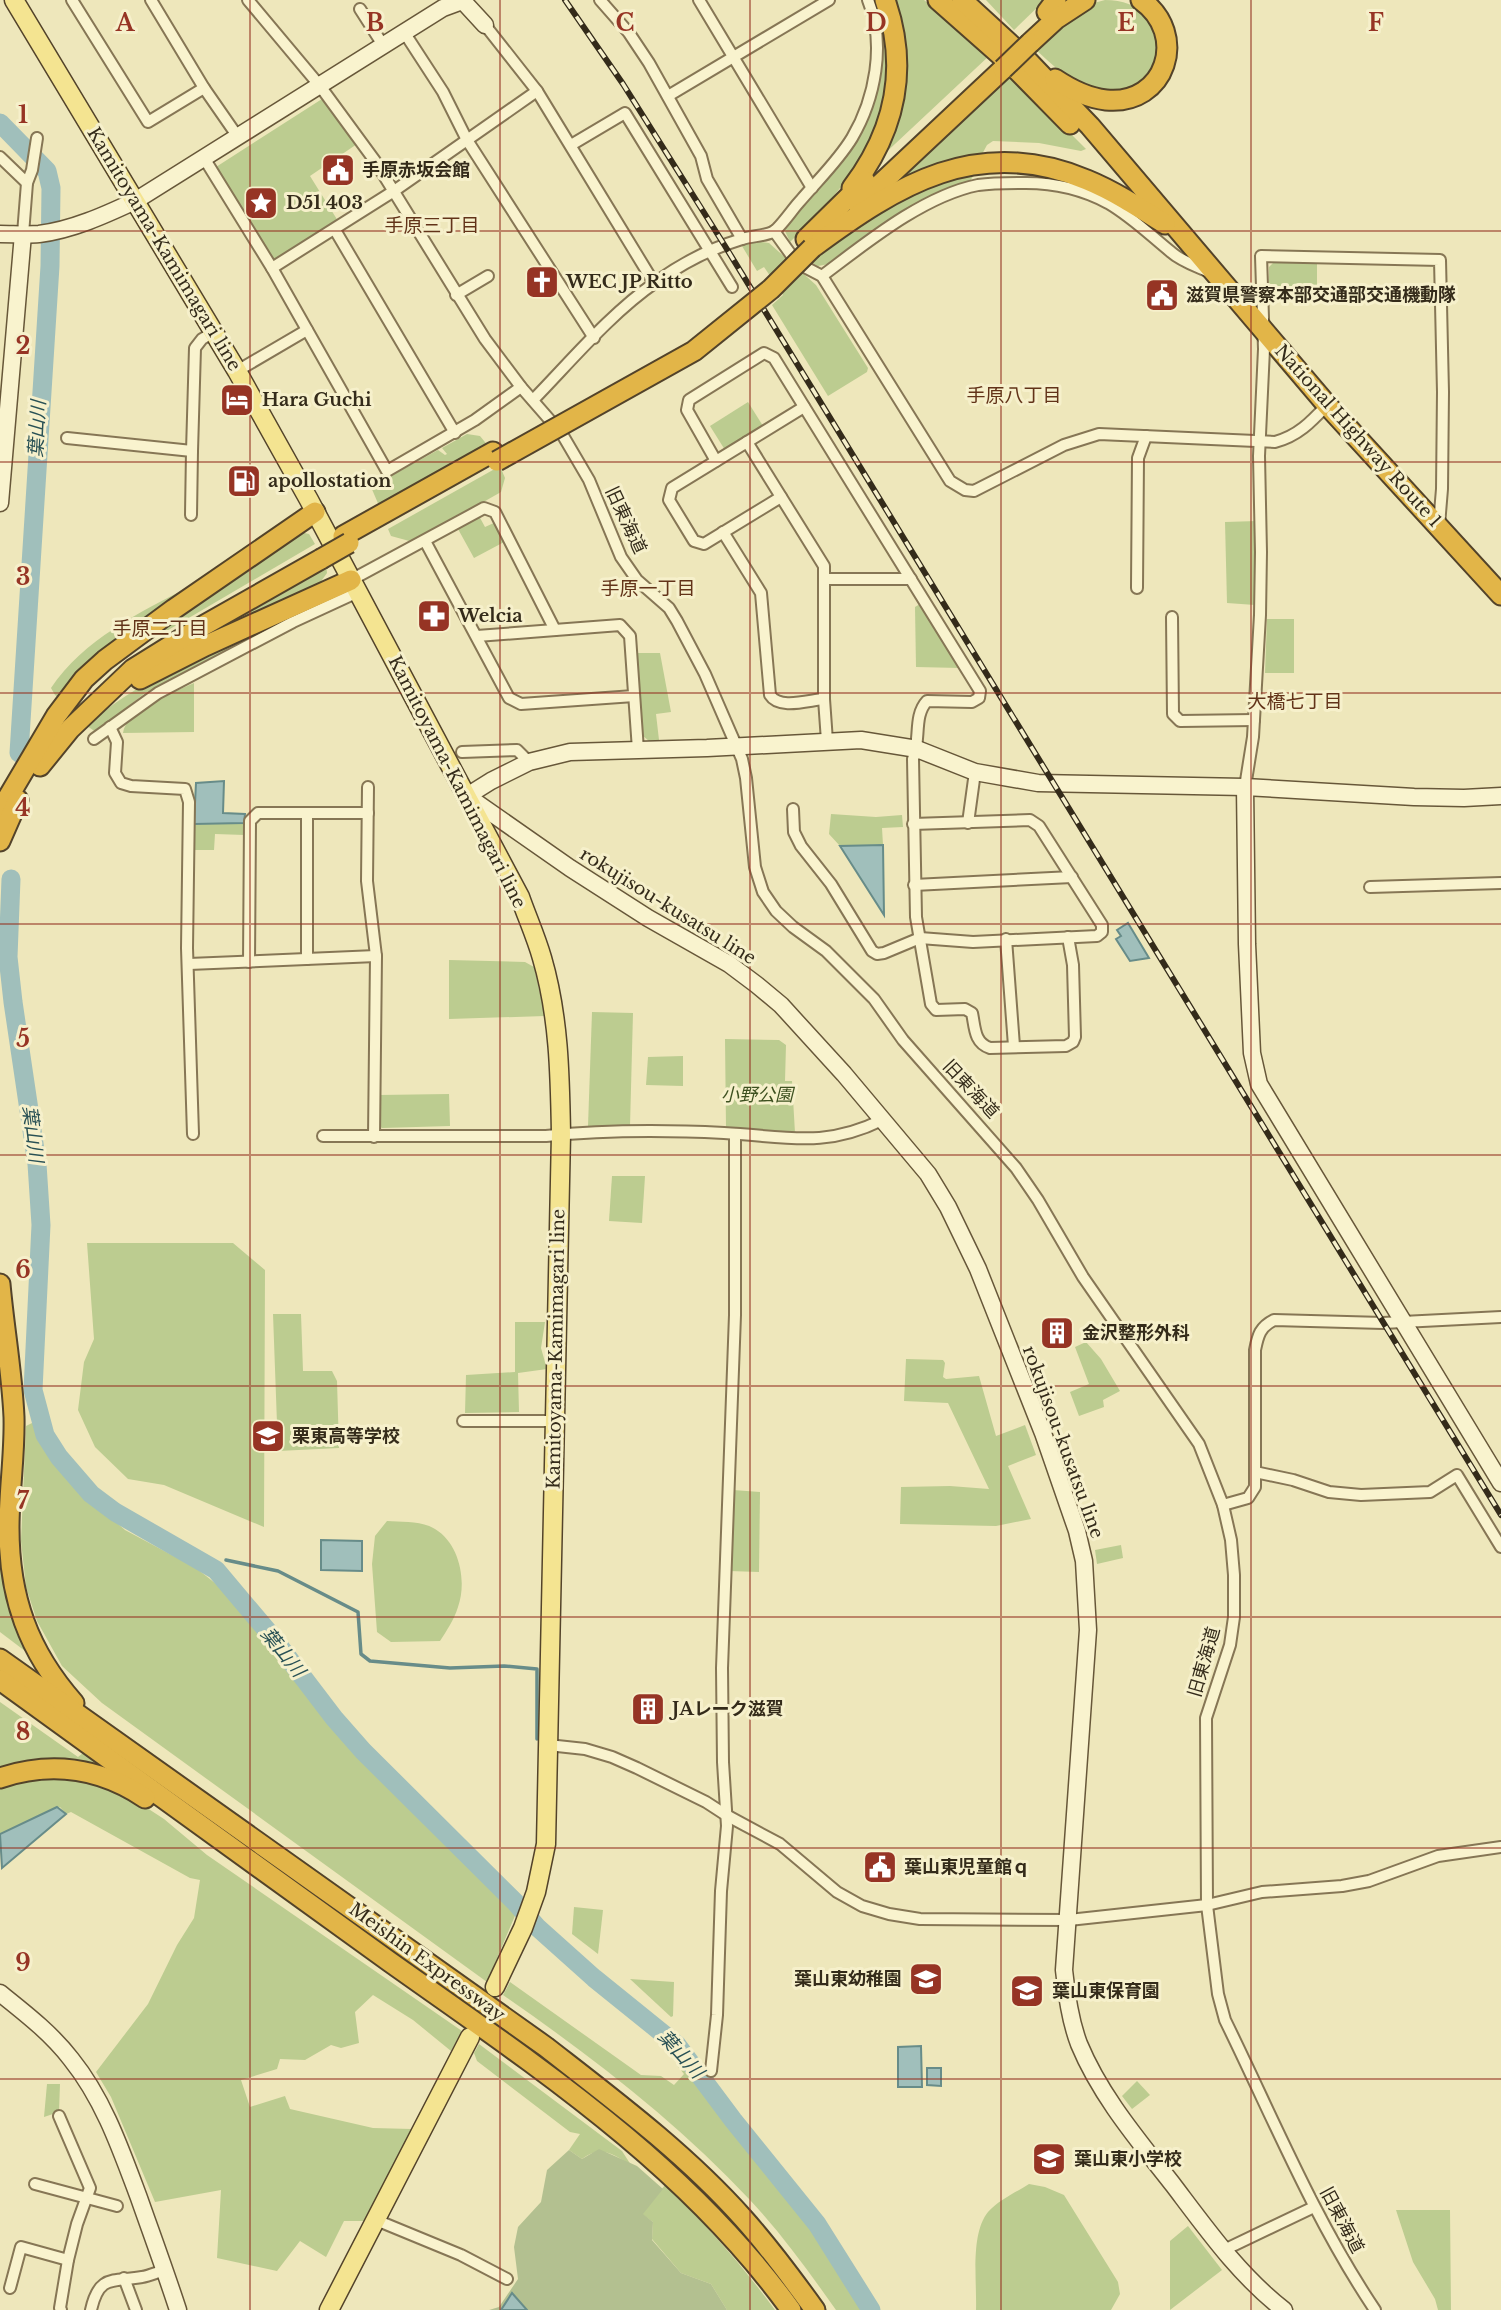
<svg xmlns="http://www.w3.org/2000/svg" width="1501" height="2310" font-family="'Libre Baskerville','Noto Sans JP',serif">
	<rect width="100%" height="100%" fill="#eee7bb"/>
	<g fill="#bccc90">
		<path d="M873 0H876C912 102 861 175 790 242L785 231 786 225 836 168 877 89Z"/>
		<polygon points="889,0 924,0 990,55 880,158 898,106"/>
		<polygon points="986,0 1045,0 1014,30"/>
		<path d="M1105 0C1178 0 1175 96 1104 94 1081 93 1049 62 1033 47L1083 6Z"/>
		<path d="M1008 71 1086 149 1081 151 1039 143 993 141 987 145 980 158C942 165 918 172 883 189Z"/>
		<polygon points="322,99 357,144 310,176 338,221 276,260 272,259 216,167"/>
		<polygon points="976,171 969,183 906,209 829,264 818,266 808,261 890,198"/>
		<polygon points="755,241 769,243 816,285 868,368 867,372 828,396 772,305 783,295 764,267 757,271 742,246"/>
		<polygon points="1274,262 1317,262 1317,293 1269,295 1269,267"/>
		<polygon points="748,402 763,426 725,450 710,426"/>
		<polygon points="467,434 480,436 489,447 380,508 371,487 438,450 445,455 447,454 442,448"/>
		<polygon points="500,466 505,478 501,492 413,542 391,536 388,529"/>
		<polygon points="479,516 485,527 496,522 506,541 474,558 458,529"/>
		<polygon points="1257,521 1255,605 1227,603 1225,522"/>
		<polygon points="300,532 309,534 315,544 158,636 155,630"/>
		<polygon points="326,564 327,573 317,587 197,644 214,626"/>
		<path d="M189 587 191 590 61 700 55 695 51 688C83 640 140 612 189 587Z"/>
		<polygon points="920,604 960,668 916,667 915,607"/>
		<polygon points="1267,619 1294,619 1294,673 1265,673"/>
		<path d="M263 628 265 630 145 693 96 732 87 726C138 679 202 656 263 628Z"/>
		<polygon points="637,653 660,653 671,712 656,714 659,740 649,741 642,735"/>
		<path d="M194 683V732L123 733C126 710 174 692 194 683Z"/>
		<polygon points="831,814 876,817 902,815 903,827 882,828 883,845 840,846 829,834"/>
		<polygon points="244,823 245,835 215,834 214,850 194,850 194,824"/>
		<polygon points="449,960 525,962 534,967 545,1016 449,1019"/>
		<polygon points="592,1012 633,1013 630,1126 588,1126"/>
		<polygon points="725,1039 779,1040 786,1045 785,1081 792,1081 795,1133 726,1127"/>
		<polygon points="683,1056 683,1086 646,1085 648,1057"/>
		<polygon points="449,1094 450,1126 382,1128 379,1126 379,1095"/>
		<polygon points="612,1176 645,1176 642,1223 609,1221"/>
		<polygon points="87,1243 233,1243 265,1270 264,1527 164,1485 128,1479 95,1447 78,1410 84,1362 94,1339"/>
		<polygon points="273,1314 301,1314 303,1371 332,1371 337,1381 339,1448 278,1451"/>
		<polygon points="515,1322 545,1322 541,1348 547,1369 518,1373 519,1412 465,1413 466,1375 515,1372"/>
		<polygon points="1086,1342 1101,1359 1120,1391 1103,1400 1104,1407 1079,1416 1070,1392 1089,1384 1075,1347"/>
		<polygon points="906,1359 943,1360 945,1363 943,1377 946,1379 979,1376 996,1436 1025,1425 1036,1455 1008,1466 1031,1519 996,1526 900,1524 901,1487 950,1486 989,1489 948,1403 904,1401"/>
		<polygon points="34,1422 54,1457 84,1494 125,1530 196,1568 225,1591 354,1753 517,1911 487,1982 102,1703 62,1666 37,1621 26,1587 21,1541 26,1426"/>
		<polygon points="733,1490 760,1492 759,1572 729,1571"/>
		<polygon points="0,1503 6,1504 29,1654 0,1632"/>
		<path d="M387 1521C402 1522 423 1521 435 1529 460 1544 467 1582 458 1607 454 1620 447 1630 440 1641L391 1642 377 1632 372 1564 375 1536Z"/>
		<polygon points="1121,1545 1123,1558 1097,1564 1095,1550"/>
		<polygon points="0,1702 78,1757 83,1753 108,1770 0,1773"/>
		<polygon points="60,1775 93,1781 124,1793 164,1819 207,1855 462,2031 451,2051 413,2020 373,1995 355,2012 359,2043 341,2048 331,2045 305,2060 280,2059 277,2069 241,2080 250,2107 285,2096 290,2109 373,2128 412,2129 364,2221 344,2221 326,2257 300,2241 277,2271 217,2258 221,2190 155,2202 111,2097 96,2072 148,2004 177,1945 194,1918 200,1880 190,1878 71,1812 66,1814 60,1807 0,1834 0,1787"/>
		<polygon points="574,1907 603,1910 598,1954 572,1934"/>
		<polygon points="630,1979 674,1982 673,2016 671,2017"/>
		<path d="M510 1982 641 2075 661 2076 674 2085 684 2074 676 2064 682 2058 726 2119 756 2152 811 2224 867 2310H836C809 2272 782 2234 750 2200 677 2122 591 2056 503 1995Z"/>
		<path d="M479 2044 622 2151 631 2165C613 2154 600 2145 582 2159L569 2150 580 2134 570 2132 477 2061 474 2053Z"/>
		<polygon points="1137,2081 1150,2095 1132,2109 1122,2096"/>
		<polygon points="47,2084 60,2084 59,2112 44,2117"/>
		<path d="M1029 2184 1045 2187 1064 2195 1118 2282 1120 2294 1111 2310H976C977 2282 970 2234 988 2212 999 2200 1015 2193 1029 2184Z"/>
		<path d="M665 2185C706 2224 742 2265 775 2310H727L711 2284 681 2273 652 2239 653 2222 642 2214Z"/>
		<polygon points="1396,2210 1450,2210 1451,2310 1438,2310 1435,2299 1413,2262"/>
		<polygon points="1188,2226 1222,2270 1170,2310 1170,2241"/>
	</g>
	<polygon fill="#b3c090" points="599,2149 637,2166 663,2189 643,2214 653,2222 652,2240 681,2273 711,2284 727,2310 489,2310 499,2307 518,2279 514,2247 518,2227 541,2202 547,2170 569,2150 582,2159"/>
	<g fill="#a0bfbb" stroke="#678c89" stroke-width="2">
		<polygon points="224,781 223,813 245,814 244,823 194,824 196,783"/>
		<polygon points="883,845 884,915 840,846"/>
		<polygon points="1128,923 1149,958 1130,961 1116,939 1121,936 1117,930"/>
		<polygon points="321,1540 362,1541 362,1571 321,1570"/>
		<polygon points="57,1807 66,1814 2,1868 0,1834"/>
		<polygon points="921,2046 922,2087 898,2087 898,2047"/>
		<polygon points="927,2068 941,2068 941,2086 927,2085"/>
		<polygon points="512,2293 527,2310 501,2310"/>
	</g>
	<g fill="none" stroke-linecap="round" stroke-linejoin="round">
		<g stroke="#678c89" stroke-width="3.5">
			<polyline points="226,1560 278,1571 358,1612 361,1654 370,1661 450,1668 504,1666 537,1669 537,1739"/>
			<polyline points="200,1562 216,1570"/>
		</g>
		<g stroke="#a0bfbb" stroke-width="19">
			<polyline points="0,123 47,171 51,188 50,266 19,753"/>
			<polyline points="11,879 8,957 13,1002 37,1164 41,1225 33,1390 45,1435 59,1457 91,1494 115,1512 216,1570 270,1634 334,1718 363,1751 515,1902 537,1927 594,1978 677,2045 733,2120 817,2224 871,2310"/>
		</g>
		<g stroke="#867655" stroke-width="14">
			<g id="street">
				<polyline points="72,0 148,122 204,88"/>
				<polyline points="151,0 204,88 238,137"/>
				<path d="M248 0 320 86 375 161 485 339 521 387 562 434 589 480 621 557 637 580 669 608 677 621 705 674 742 759 746 778 755 867 763 892 776 911 793 927 826 951 874 999 903 1040 1016 1168 1038 1200 1083 1277 1199 1444 1223 1505 1231 1540 1234 1575V1617L1230 1645 1206 1718 1207 1905 1218 1994 1225 2020C1273 2118 1314 2219 1375 2310"/>
				<polyline points="600,0 629,33 649,63 701,156 707,179 742,239"/>
				<polyline points="699,0 812,188"/>
				<polyline points="360,9 383,45"/>
				<polyline points="485,25 537,91 654,283"/>
				<polyline points="404,32 443,92 467,140 594,338"/>
				<polyline points="668,96 829,0"/>
				<polyline points="571,145 625,113 732,287"/>
				<polyline points="0,157 27,183"/>
				<polyline points="204,158 272,268 387,471 475,420 521,387"/>
				<polyline points="335,230 455,433"/>
				<path d="M774 231 797 263 822 276 950 481 965 490 974 491 1064 445 1099 434 1275 442C1298 436 1311 422 1327 405"/>
				<polyline points="23,234 27,183 32,170 37,138"/>
				<polyline points="272,268 394,191 537,91"/>
				<path d="M822 276C866 243 923 196 978 185 993 183 1011 183 1026 183 1055 183 1082 189 1108 203 1132 217 1150 235 1171 252 1181 261 1196 266 1209 272"/>
				<polyline points="456,295 488,276"/>
				<polyline points="237,371 307,330"/>
				<path d="M533 400C571 361 611 313 656 282 681 264 712 248 742 239 751 236 764 236 773 232 780 228 794 207 801 200 818 180 838 161 852 138 875 99 886 44 868 0"/>
				<polyline points="67,438 192,451 195,348 202,339 214,332"/>
				<polyline points="747,442 824,566 824,699 827,741"/>
				<path d="M716 461 687 410 689 400 764 353 774 358 980 691 979 698 972 702 927 701C913 716 921 740 913 759L916 917 931 1004 936 1010 965 1009 972 1013C975 1027 974 1043 990 1048L1066 1046 1073 1042 1075 1037 1073 965 1068 937"/>
				<polyline points="781,497 704,544 694,541 669,500 672,488 804,407"/>
				<polyline points="191,515 192,451"/>
				<path d="M723 532 761 593 770 695C779 710 809 700 824 699"/>
				<polyline points="425,541 509,698 521,704 634,696"/>
				<polyline points="825,579 911,579"/>
				<polyline points="351,580 484,508 495,512 555,630"/>
				<polyline points="1137,588 1138,458 1146,436"/>
				<polyline points="1172,617 1173,714 1180,721 1254,720"/>
				<polyline points="477,636 620,625 630,636 638,750"/>
				<polyline points="110,727 117,742 115,773 121,783 131,786 185,789 189,802 187,948 193,1134"/>
				<polyline points="94,739 158,693 293,622 358,592"/>
				<polyline points="462,752 517,750 529,762"/>
				<polyline points="368,787 367,881 376,956 374,1137"/>
				<polyline points="1245,787 1253,737 1260,615 1261,552 1259,456 1264,349 1261,256 1440,260 1443,392 1442,489 1439,525"/>
				<polyline points="793,809 794,832 801,846 831,884 872,951 877,954 884,953 920,938 973,942 1097,936 1102,932 1102,925 1039,826 1030,820 913,824"/>
				<polyline points="307,814 307,959"/>
				<polyline points="968,823 975,772"/>
				<polyline points="914,885 1072,877"/>
				<polyline points="1370,887 1501,883"/>
				<polyline points="1006,939 1014,1046"/>
				<polyline points="249,962 250,821 258,813 368,813"/>
				<polyline points="189,964 376,956"/>
				<path d="M323 1136H546C604 1130 665 1130 724 1133 785 1136 823 1149 882 1120"/>
				<polyline points="463,1421 554,1421"/>
				<polyline points="1255,1472 1293,1480 1329,1492 1361,1495 1430,1492 1457,1475 1501,1547"/>
				<path d="M1223 1505 1248 1498 1255 1487V1350C1258 1335 1260 1327 1274 1320L1383 1323 1501 1317"/>
				<polyline points="548,1745 585,1749 612,1757 637,1768 706,1802 726,1815 780,1844 837,1892 862,1906 889,1914 920,1919 1069,1920 1207,1905 1262,1892 1342,1886 1369,1881 1438,1856 1501,1847"/>
				<polyline points="711,2071 717,2015 721,1891 727,1826 723,1762 722,1668 735,1315 735,1134"/>
				<polyline points="59,2116 90,2188 77,2224 68,2260 60,2308 61,2310"/>
				<polyline points="35,2184 117,2206"/>
				<polyline points="376,2220 461,2255 507,2279"/>
				<polyline points="1224,2250 1314,2207"/>
				<polyline points="124,2278 136,2310"/>
				<polyline points="10,2288 21,2247 68,2260"/>
				<path d="M91 2310C99 2274 113 2282 142 2277 150 2276 157 2272 165 2270"/>
			</g>
		</g>
		<g stroke="#675739" stroke-width="19">
			<g id="secondary">
				<polyline points="462,0 485,25"/>
				<path d="M0 234C13 234 27 235 39 234 72 230 105 215 135 201L443 8 462 1"/>
				<polyline points="0,503 23,234"/>
				<polyline points="1245,787 1247,944 1252,1053 1259,1084 1501,1483"/>
				<path d="M0 1993C25 2013 51 2033 71 2059 104 2100 121 2150 139 2198 152 2235 166 2273 178 2310"/>
				<path d="M1284 2310C1240 2276 1208 2231 1174 2186 1139 2141 1101 2097 1079 2044 1070 2020 1067 1996 1064 1970L1088 1630 1084 1561 1077 1531 1043 1433 978 1269 948 1207 928 1174 844 1074 781 1005 757 985 729 964 648 918 570 868 467 796 491 781 529 762 570 752 707 748 861 740 917 749 975 772 1038 783 1245 787 1414 797 1464 798 1501 796"/>
			</g>
		</g>
		<g stroke="#53432a" stroke-width="21">
			<g id="primary">
				<path d="M14 0 237 371 309 500 520 897C527 917 536 937 542 958 559 1016 560 1075 561 1134L546 1844 536 1892 523 1928 495 1987"/>
				<polyline points="329,2310 470,2037"/>
			</g>
		</g>
		<g stroke="#53432a" stroke-width="23">
			<g id="highway">
				<polyline points="938,0 1015,68 1070,124"/>
				<polyline points="962,0 1023,56 1090,126 1327,405 1501,595"/>
				<polyline points="1047,12 1056,0"/>
				<polyline points="1030,43 1056,19 1085,0"/>
				<path d="M1055 79C1070 89 1088 98 1106 100 1166 106 1189 34 1141 0"/>
				<path d="M852 188C895 131 909 68 885 0"/>
				<polyline points="858,205 1003,69"/>
				<polyline points="806,239 865,181"/>
				<path d="M812 248C897 185 978 134 1087 180 1114 191 1140 208 1165 224"/>
				<polyline points="343,536 493,452"/>
				<polyline points="140,679 205,646 351,580"/>
				<polyline points="40,766 70,729 133,669 194,631 321,559"/>
				<polyline points="0,811 56,716 84,679 105,660 174,609 315,512"/>
				<polyline points="0,841 18,800"/>
				<path d="M0 1284C4 1329 12 1372 14 1417 15 1454 9 1491 9 1528 9 1597 28 1651 74 1703"/>
				<path d="M0 1659 546 2047C614 2100 685 2153 743 2218 769 2247 792 2278 815 2310"/>
				<path d="M0 1680C130 1774 259 1868 390 1962 535 2065 685 2163 791 2310"/>
				<path d="M0 1778C51 1761 100 1768 145 1798"/>
			</g>
		</g>
		<use href="#street" stroke="#f9f3ce" stroke-width="10"/>
		<use href="#secondary" stroke="#f9f3ce" stroke-width="16"/>
		<use href="#primary" stroke="#f4e491" stroke-width="18"/>
		<use href="#highway" stroke="#e2b548" stroke-width="19"/>
		<g stroke="#342b1a" stroke-width="6">
			<polyline id="rail" points="565,0 623,84 725,246 1501,1515"/>
		</g>
		<use href="#rail" stroke="#f6f0cb" stroke-width="3.5" stroke-dasharray="10" stroke-linecap="butt"/>
		<g stroke="#53432a" stroke-width="23" stroke-linecap="butt">
			<g id="highway-bridge">
				<polyline points="1003,69 1030,43"/>
				<polyline points="497,461 694,351 771,289 812,248"/>
				<polyline points="321,559 349,543"/>
			</g>
		</g>
		<use href="#highway-bridge" stroke="#e2b548" stroke-width="19"/>
	</g>
	<path fill="none" stroke="#963424" stroke-width="2" stroke-opacity="0.55" d="M250 0V2310M500 0V2310M750 0V2310M1001 0V2310M1251 0V2310M0 231H1501M0 462H1501M0 693H1501M0 924H1501M0 1155H1501M0 1386H1501M0 1617H1501M0 1848H1501M0 2079H1501"/>
	<defs>
		<g id="civic-square" transform="scale(1.75)"><rect x="-9" y="-9" width="18" height="18" rx="4" fill="#963424" stroke="#f6f0cb"/><path d="M-.6-6.5H3V-4.5H.6V-3L4-1V1h2V6H-6V1h2V-1L-.6-3ZM-1.2 2.5V6h2.4V2.5Z" fill="#fff"/></g>
		<g id="sight-square" transform="scale(1.75)"><rect x="-9" y="-9" width="18" height="18" rx="4" fill="#963424" stroke="#f6f0cb"/><path d="M0-6L1.8-2.2L6-1.7L2.9 1.2L3.7 5.4L0 3.3L-3.7 5.4L-2.9 1.2L-6-1.7L-1.8-2.2Z" fill="#fff"/></g>
		<g id="church-square" transform="scale(1.75)"><rect x="-9" y="-9" width="18" height="18" rx="4" fill="#963424" stroke="#f6f0cb"/><path d="M-1.2-6h2.4v3.5h3.3v2.4h-3.3V6h-2.4V-.1h-3.3v-2.4h3.3Z" fill="#fff"/></g>
		<g id="hotel-square" transform="scale(1.75)"><rect x="-9" y="-9" width="18" height="18" rx="4" fill="#963424" stroke="#f6f0cb"/><path d="M-6-4.5h1.5V1H6V5H4.5V3h-9V5H-6ZM-4 0a1.8 1.8 0 1 1 3.6 0ZM.5 0V-2.5h3Q6-2.5 6 0Z" fill="#fff"/></g>
		<g id="fuel-square" transform="scale(1.75)"><rect x="-9" y="-9" width="18" height="18" rx="4" fill="#963424" stroke="#f6f0cb"/><path d="M-5.5-6h7V0h2V4h1.3V-2.5L3-4.5l.8-.8L6-3V5H2.5V1h-1V6h-7ZM-4.2-4.7v3.2H.2V-4.7Z" fill="#fff"/></g>
		<g id="pharmacy-square" transform="scale(1.75)"><rect x="-9" y="-9" width="18" height="18" rx="4" fill="#963424" stroke="#f6f0cb"/><path d="M-2-6h4v4h4v4h-4v4h-4v-4h-4v-4h4Z" fill="#fff"/></g>
		<g id="building-square" transform="scale(1.75)"><rect x="-9" y="-9" width="18" height="18" rx="4" fill="#963424" stroke="#f6f0cb"/><path d="M-4-6H4V6H1V3H-1V6H-4ZM-2.5-4.3h1.7v1.8h-1.7ZM.8-4.3h1.7v1.8H.8ZM-2.5-1h1.7V.8h-1.7ZM.8-1h1.7V.8H.8Z" fill="#fff"/></g>
		<g id="school-square" transform="scale(1.75)"><rect x="-9" y="-9" width="18" height="18" rx="4" fill="#963424" stroke="#f6f0cb"/><path d="M0-5L7-2L0 1L-7-2ZM-4 1L0 2.5L4 1V4Q0 6-4 4Z" fill="#fff"/></g>
	</defs>
	<g fill-rule="evenodd">
		<use href="#civic-square" x="338" y="170"/>
		<use href="#sight-square" x="261" y="203"/>
		<use href="#church-square" x="542" y="282"/>
		<use href="#civic-square" x="1162" y="295"/>
		<use href="#hotel-square" x="237" y="400"/>
		<use href="#fuel-square" x="244" y="481"/>
		<use href="#pharmacy-square" x="434" y="616"/>
		<use href="#building-square" x="1057" y="1333"/>
		<use href="#school-square" x="268" y="1436"/>
		<use href="#building-square" x="648" y="1709"/>
		<use href="#civic-square" x="880" y="1867"/>
		<use href="#school-square" x="926" y="1979"/>
		<use href="#school-square" x="1027" y="1991"/>
		<use href="#school-square" x="1049" y="2159"/>
	</g>
	<g text-anchor="middle" dominant-baseline="central" stroke-width="6" stroke-linejoin="round" paint-order="stroke">
		<g font-size="18" font-weight="bold" fill="#342b1a" stroke="#f6f0cb" text-anchor="start">
			<text x="362" y="170">手原赤坂会館</text>
			<text x="286" y="203">D51 403</text>
			<text x="566" y="282">WEC JP Ritto</text>
			<text x="1186" y="295">滋賀県警察本部交通部交通機動隊</text>
			<text x="262" y="400">Hara Guchi</text>
			<text x="268" y="481">apollostation</text>
			<text x="458" y="616">Welcia</text>
			<text x="1082" y="1333">金沢整形外科</text>
			<text x="292" y="1436">栗東高等学校</text>
			<text x="672" y="1709">JAレーク滋賀</text>
			<text x="904" y="1867">葉山東児童館ｑ</text>
			<text x="902" y="1979" text-anchor="end">葉山東幼稚園</text>
			<text x="1052" y="1991">葉山東保育園</text>
			<text x="1074" y="2159">葉山東小学校</text>
		</g>
		<g font-size="18" fill="#342b1a" stroke="#f6f0cb">
			<text transform="translate(164 249) rotate(59)">Kamitoyama-Kamimagari line</text>
			<text transform="translate(1358 436) rotate(48)">National Highway Route 1</text>
			<text transform="translate(626 520) rotate(65)">旧東海道</text>
			<text transform="translate(457 782) rotate(63)">Kamitoyama-Kamimagari line</text>
			<text transform="translate(668 906) rotate(32)">rokujisou-kusatsu line</text>
			<text transform="translate(971 1089) rotate(47)">旧東海道</text>
			<text transform="translate(556 1349) rotate(-89)">Kamitoyama-Kamimagari line</text>
			<text transform="translate(1063 1442) rotate(70)">rokujisou-kusatsu line</text>
			<text transform="translate(1204 1662) rotate(-74)">旧東海道</text>
			<text transform="translate(427 1962) rotate(36)">Meishin Expressway</text>
			<text transform="translate(1342 2220) rotate(62)">旧東海道</text>
		</g>
		<g font-size="18" font-style="italic" fill="#3e5120" stroke="#f6f0cb">
			<text x="757" y="1095">小野公園</text>
		</g>
		<g font-size="19" fill="#623319" stroke="#f6f0cb">
			<text x="432" y="225">手原三丁目</text>
			<text x="1014" y="395">手原八丁目</text>
			<text x="648" y="588">手原一丁目</text>
			<text x="160" y="628">手原二丁目</text>
			<text x="1295" y="701">大橋七丁目</text>
		</g>
		<g font-size="19" font-style="italic" fill="#295155" stroke="#f6f0cb">
			<text transform="translate(37 429) rotate(-87)">葉山川</text>
			<text transform="translate(33 1134) rotate(83)">葉山川</text>
			<text transform="translate(283 1652) rotate(51)">葉山川</text>
			<text transform="translate(681 2054) rotate(48)">葉山川</text>
		</g>
	</g>
	<g font-size="23" text-anchor="middle" font-weight="bold" fill="#963424" stroke="#f6f0cb" stroke-width="6" stroke-linejoin="round" paint-order="stroke">
		<text x="125" y="31">A</text>
		<text x="375" y="31">B</text>
		<text x="625" y="31">C</text>
		<text x="876" y="31">D</text>
		<text x="1126" y="31">E</text>
		<text x="1376" y="31">F</text>
		<text x="23" y="123">1</text>
		<text x="23" y="354">2</text>
		<text x="23" y="585">3</text>
		<text x="23" y="816">4</text>
		<text x="23" y="1047">5</text>
		<text x="23" y="1278">6</text>
		<text x="23" y="1509">7</text>
		<text x="23" y="1740">8</text>
		<text x="23" y="1971">9</text>
	</g>
</svg>
